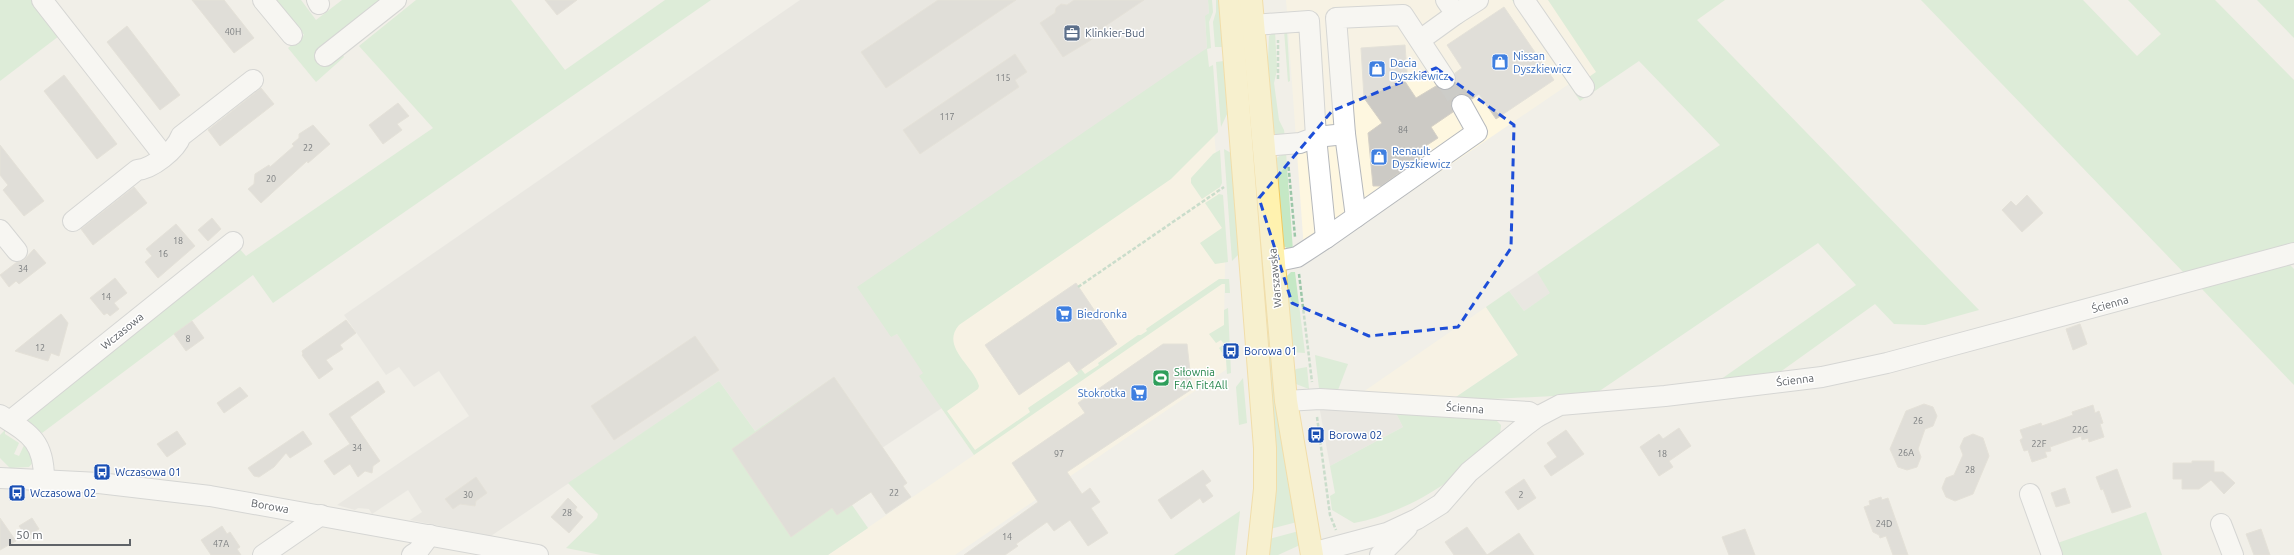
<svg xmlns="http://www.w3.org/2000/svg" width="2294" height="555" font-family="Ubuntu,sans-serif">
	<rect width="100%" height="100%" fill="#f1efe8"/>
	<g fill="#fef7e0">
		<polygon points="1286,0 1725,0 1639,61 1569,84 1305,264"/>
		<polygon points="1213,119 1225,262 1224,325 1227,369 955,555 828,555 974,455 919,376 897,334"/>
		<polygon points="1486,307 1518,355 1450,401 1363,392"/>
	</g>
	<g fill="#e0deda">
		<polygon points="800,0 1208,0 1209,13 1205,17 1207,48 890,337 897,334 924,373 920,376 942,408 882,448 834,378 755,431 719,381 491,536 410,520 422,512 408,490 372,514 369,509 358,508 355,510 337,505 469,416 439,371 414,387 399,367 386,375 344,315"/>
		<polygon points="1537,272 1551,293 1524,311 1509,291"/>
		<polygon points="1319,405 1396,413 1403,427 1330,466"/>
	</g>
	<g fill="#c5e8c5">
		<polygon points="0,0 31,0 59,36 0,81"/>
		<polygon points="277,0 301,0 316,20 342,0 383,0 340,50 344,57 316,82 288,48 304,35"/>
		<polygon points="416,0 511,0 565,70 665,0 711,0 273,303 253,275 42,433 26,419 237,246 246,256 433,128 359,46"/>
		<path d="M1208 0H1212L1213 12 1209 22 1211 48 1207 49 1209 67 1213 65 1218 132 1171 179 959 325C940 347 974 366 979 386L978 389 947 411 975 450 1030 412 1028 408 1078 374 1077 372 1081 369 1085 374 1099 365 1098 363 1138 335H1141L1147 331 1146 329 1219 279H1229L1230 293H1225V284H1222L974 455 919 376 923 373 897 334 891 337 857 287 1207 48 1205 16 1209 13Z"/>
		<polygon points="1216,0 1219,0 1220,2 1223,47 1215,47 1213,22 1216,12"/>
		<polygon points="1238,0 1297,522 1270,529"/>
		<polygon points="1512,0 1517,0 1586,79 1596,72 1548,0 1725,0 1697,20 1979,310 1925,325 1894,324 1875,304 1776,375 1717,382 1856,285 1818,243 1595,394 1450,401 1518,355 1486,307 1509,291 1524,311 1550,293 1537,272 1720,145 1639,61 1580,101"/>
		<polygon points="1921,0 2083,0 2137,56 2161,34 2128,0 2215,0 2294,80 2294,246 2186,275"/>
		<polygon points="2257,0 2294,0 2294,38"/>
		<polygon points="1284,30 1287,30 1290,81 1288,82"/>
		<path d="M1275 31 1277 70 1274 83 1279 120 1284 130 1285 138H1278C1265 127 1268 54 1269 36Z"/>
		<polygon points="1224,61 1227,114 1221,127 1216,62"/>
		<polygon points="1224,149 1231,153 1234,158 1239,254 1232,261"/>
		<polygon points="1220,150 1222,183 1220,187 1202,199 1191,183 1191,178 1213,154"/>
		<polygon points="1286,152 1293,251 1283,246 1275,159"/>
		<polygon points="1219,194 1223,195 1228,262 1215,264 1200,243 1222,228 1205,203"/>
		<polygon points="2287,262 2294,269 2294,385 2200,287"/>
		<polygon points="1291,272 1295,272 1305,353 1290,352 1284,279"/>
		<polygon points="1228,308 1231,373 1227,374 1226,359 1219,348 1224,344 1221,340 1216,343 1209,334 1224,325 1224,310"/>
		<polygon points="1315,355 1348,364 1338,390 1319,388"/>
		<polygon points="1307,367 1309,389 1296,384 1293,372 1296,369"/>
		<polygon points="834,377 900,473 852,505 868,528 828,555 601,555 566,548 597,518 598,514 568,483 719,381 755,431"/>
		<polygon points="1243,378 1247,423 1239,425 1236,387"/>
		<path d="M1396 413 1491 415 1501 425 1500 435C1482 450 1465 468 1447 482 1420 501 1386 517 1354 523L1332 510 1330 496 1335 493 1330 466 1403 427Z"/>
		<polygon points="5,430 5,434 19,443 14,454 19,456 26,441 35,460 29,467 10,468 0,458 0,435"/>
		<polygon points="1240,511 1235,555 1174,555"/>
		<polygon points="2146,512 2162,555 2056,555 2052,545"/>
		<polygon points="1299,531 1300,545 1278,555 1267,555 1269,539"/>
	</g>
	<g fill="#cccac5" stroke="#d6d1c6">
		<polygon points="192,0 224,0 254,38 234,53"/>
		<polygon points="545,0 577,0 557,15"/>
		<polygon points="938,0 1016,0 886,88 861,52"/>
		<polygon points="1074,0 1144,0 1104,27 1091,40 1063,57 1040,23 1055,13 1056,8 1061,4 1067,5"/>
		<polygon points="1504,7 1554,80 1496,119 1479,94 1472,99 1463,94 1456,95 1451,104 1453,112 1431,127 1438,138 1418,151 1420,158 1381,186 1373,186 1368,133 1382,123 1364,98 1361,48 1405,45 1407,72 1402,77 1416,98 1436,86 1446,90 1455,84 1455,73 1462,68 1447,45"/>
		<polygon points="127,26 180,95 160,110 107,42"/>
		<polygon points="1015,54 1027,72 1015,80 1019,87 920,154 903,130"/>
		<polygon points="64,75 117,144 97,159 44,91"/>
		<polygon points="261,88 274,104 220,146 208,130"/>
		<polygon points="398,103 409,116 397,124 402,130 383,144 369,125"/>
		<polygon points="313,125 330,144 308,163 307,161 261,203 248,189 254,184 255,174 269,165 270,167 294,146 292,144 299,138 299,134"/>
		<polygon points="0,145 44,201 24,216 3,190 8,185 0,175"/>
		<polygon points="134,187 147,203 93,245 81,229"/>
		<polygon points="2027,195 2043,213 2022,232 2002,210 2011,201 2016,206"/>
		<polygon points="212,218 221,229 208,241 198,230"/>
		<polygon points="176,224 195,246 158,278 145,262 152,256 146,249"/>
		<polygon points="34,249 46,263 19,284 16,281 9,287 0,275 17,262 24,260"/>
		<polygon points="115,278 127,293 114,303 119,309 110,316 107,313 104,315 90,298"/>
		<polygon points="1076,283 1117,344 1077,372 1069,361 1019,395 985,345"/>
		<polygon points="61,314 68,323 59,356 51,353 48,361 15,351"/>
		<polygon points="346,320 356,333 340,345 343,349 326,360 333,369 319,379 302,355 303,354 302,351"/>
		<polygon points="192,321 204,338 186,351 174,334"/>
		<polygon points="2080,324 2087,344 2073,350 2066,329"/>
		<polygon points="695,336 719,370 614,440 591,406"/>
		<polygon points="1163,344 1187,344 1192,389 1067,472 1082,494 1090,488 1100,502 1091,508 1108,533 1088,546 1070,520 1054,531 1047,522 1016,544 1018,546 1005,555 964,555 1038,502 1012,463 1085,413 1078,403"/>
		<polygon points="834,377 907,483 903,486 911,497 886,514 871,492 837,515 832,508 791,537 732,449"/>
		<polygon points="378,381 385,392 350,417 380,461 373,466 372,473 365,471 358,477 350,464 334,475 324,461 350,444 329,414"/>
		<polygon points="240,387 248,396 224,413 217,403"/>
		<polygon points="1924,404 1933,407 1937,416 1933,426 1925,429 1918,449 1921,457 1917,467 1907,470 1898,467 1890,449 1906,411"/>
		<polygon points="2093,405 2095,413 2099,411 2103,423 2100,424 2104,437 2089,442 2088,438 2082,440 2081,436 2050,447 2051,451 2045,452 2047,457 2032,462 2028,450 2024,451 2020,440 2023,438 2020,430 2041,423 2042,426 2073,415 2072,412"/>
		<polygon points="1679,428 1691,446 1669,461 1673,467 1659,476 1640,447 1659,434 1663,439"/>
		<polygon points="1566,430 1584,454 1551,476 1544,466 1557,457 1547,443"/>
		<polygon points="177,431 186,444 167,457 157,444"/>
		<polygon points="303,431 312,444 290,458 286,453 274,467 259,477 254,476 248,468"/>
		<polygon points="1973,434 1983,438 1989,456 1973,494 1955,501 1946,497 1942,488 1946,478 1954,475 1958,466 1963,455 1960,447 1964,438"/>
		<polygon points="2192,461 2214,461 2214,472 2223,472 2235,483 2224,494 2211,480 2199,489 2182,489 2182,479 2173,479 2173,463 2192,463"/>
		<polygon points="2117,469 2131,507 2112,513 2103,489 2101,490 2096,477"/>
		<polygon points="1203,470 1211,481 1205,485 1213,496 1203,503 1200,498 1171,519 1158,500"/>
		<polygon points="476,477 487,493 476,501 475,506 460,504 453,509 445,499"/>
		<polygon points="1524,479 1536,498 1518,510 1505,492"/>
		<polygon points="2065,488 2070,503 2056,507 2051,493"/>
		<polygon points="1881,497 1882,500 1888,498 1908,555 1893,555 1886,536 1880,538 1879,535 1873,532 1864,507 1870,505 1869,501"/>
		<polygon points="568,498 577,507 575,510 583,517 569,533 551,517"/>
		<polygon points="0,518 16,541 0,550"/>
		<polygon points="32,518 39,529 27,537 19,526"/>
		<polygon points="222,526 227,534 230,532 240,547 237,549 241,555 211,555 201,540"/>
		<polygon points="1467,527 1487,555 1519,533 1534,555 1454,555 1445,542"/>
		<polygon points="1745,529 1755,555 1729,555 1722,537"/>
		<polygon points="2261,529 2270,555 2254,555 2246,534"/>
	</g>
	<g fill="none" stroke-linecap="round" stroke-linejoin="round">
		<polyline stroke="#ccccc8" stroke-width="20" stroke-dasharray="20 10" stroke-linecap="butt" points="1445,79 1462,105"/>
		<g stroke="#b5b8bc" stroke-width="22">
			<g id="minor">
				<polyline points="42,0 164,156"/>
				<polyline points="263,0 292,35"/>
				<polyline points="317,0 319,4"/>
				<polyline points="1524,0 1584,87"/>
				<polyline points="1456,14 1478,0"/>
				<polyline points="1253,25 1309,21 1316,137 1300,143 1263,146"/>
				<polyline points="1420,40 1456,14 1446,0"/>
				<polyline points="325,56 396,0"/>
				<polyline points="1345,134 1316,137 1326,238 1477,132 1462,105"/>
				<polyline points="1356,217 1345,134 1336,18 1403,15 1445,79"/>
				<path d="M73 221 137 170C152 169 176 150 181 136L253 80"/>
				<polyline points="0,230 17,251"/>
				<polyline points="1273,262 1297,257 1326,238"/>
				<polyline points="1286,401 1320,399 1529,412 1537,417"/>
				<path d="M0 415C30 434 44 441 44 479"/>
				<polyline points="10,421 233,242"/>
				<polyline points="0,478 99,483 210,496 538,555"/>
				<polyline points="2030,494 2052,555"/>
				<polyline points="2221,524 2233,555"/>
				<polyline points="1312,553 1387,533 1417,519 1441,504 1469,472 1525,426 1537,417 1560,405 1665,396 1822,377 1887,363 2294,253"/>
				<polyline points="263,555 321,515"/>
				<polyline points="412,555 418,551 430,535"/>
				<polyline points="1380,555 1407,528"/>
			</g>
		</g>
		<g stroke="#f2c960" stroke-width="24">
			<g id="major">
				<polyline points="1230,0 1265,448 1265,489 1258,555"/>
				<polyline points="1251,0 1286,401 1312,555"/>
			</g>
		</g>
		<g stroke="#9cc7a9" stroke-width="2.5" stroke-dasharray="4 2" stroke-linecap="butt">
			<polyline points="1278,79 1278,40"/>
			<polyline points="1288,161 1295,237"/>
			<polyline points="1299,274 1312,382"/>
			<polyline points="1078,287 1224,187"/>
			<polyline points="1317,417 1330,515 1336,530"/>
		</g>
		<use href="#minor" stroke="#fff" stroke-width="20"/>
		<use href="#major" stroke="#fff2af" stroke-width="22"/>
	</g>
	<path d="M0 0H2294V555H0ZM1436 68 1514 125 1511 248 1458 327 1369 336 1292 303 1259 198 1332 111Z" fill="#f1efe8" fill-opacity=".55" fill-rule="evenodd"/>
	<path fill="none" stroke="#1d4ed8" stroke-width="3" stroke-dasharray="8 5" stroke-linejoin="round" d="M1436 68 1514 125 1511 248 1458 327 1369 336 1292 303 1259 198 1332 111Z"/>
	<defs>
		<g id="office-square" transform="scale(0.9)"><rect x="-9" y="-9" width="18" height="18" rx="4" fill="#5c6f8a" stroke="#fff"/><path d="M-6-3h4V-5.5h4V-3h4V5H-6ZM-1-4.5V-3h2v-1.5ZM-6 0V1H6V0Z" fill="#fff"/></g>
		<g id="shop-square" transform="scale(0.9)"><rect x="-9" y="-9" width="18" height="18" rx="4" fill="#3f7fe0" stroke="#fff"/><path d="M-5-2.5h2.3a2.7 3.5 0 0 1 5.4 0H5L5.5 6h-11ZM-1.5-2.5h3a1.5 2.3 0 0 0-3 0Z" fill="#fff"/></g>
		<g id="supermarket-square" transform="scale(0.9)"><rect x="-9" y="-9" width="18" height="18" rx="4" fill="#3f7fe0" stroke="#fff"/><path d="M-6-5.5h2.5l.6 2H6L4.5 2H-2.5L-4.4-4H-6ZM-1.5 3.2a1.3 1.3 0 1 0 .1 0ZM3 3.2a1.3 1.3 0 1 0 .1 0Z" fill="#fff"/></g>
		<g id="bus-square" transform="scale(0.9)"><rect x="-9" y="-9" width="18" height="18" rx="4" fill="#1a4fb4" stroke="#fff"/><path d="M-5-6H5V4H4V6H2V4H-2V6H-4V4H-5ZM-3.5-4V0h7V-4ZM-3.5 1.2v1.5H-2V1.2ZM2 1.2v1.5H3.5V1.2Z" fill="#fff"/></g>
		<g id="stadium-square" transform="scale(0.9)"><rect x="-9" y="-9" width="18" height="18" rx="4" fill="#2e9e5b" stroke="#fff"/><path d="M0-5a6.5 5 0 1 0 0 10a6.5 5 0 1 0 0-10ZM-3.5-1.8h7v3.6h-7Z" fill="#fff"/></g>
	</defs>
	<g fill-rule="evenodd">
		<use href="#office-square" x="1072" y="33"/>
		<use href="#shop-square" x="1500" y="62"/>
		<use href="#shop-square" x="1377" y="69"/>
		<use href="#shop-square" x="1379" y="157"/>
		<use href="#supermarket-square" x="1064" y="314"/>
		<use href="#bus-square" x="1231" y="351"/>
		<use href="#stadium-square" x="1161" y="378"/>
		<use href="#supermarket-square" x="1139" y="393"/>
		<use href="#bus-square" x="1316" y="435"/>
		<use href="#bus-square" x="102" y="472"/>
		<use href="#bus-square" x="17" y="493"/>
	</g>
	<g text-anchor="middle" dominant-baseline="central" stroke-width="3" stroke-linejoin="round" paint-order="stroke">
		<g font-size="9" fill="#7a7d7f">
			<text x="233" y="32">40H</text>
			<text x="1003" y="78">115</text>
			<text x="947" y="117">117</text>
			<text x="1403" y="130">84</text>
			<text x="308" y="148">22</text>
			<text x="271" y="179">20</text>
			<text x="178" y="241">18</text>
			<text x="163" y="254">16</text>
			<text x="23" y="269">34</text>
			<text x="106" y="297">14</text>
			<text x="188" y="339">8</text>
			<text x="40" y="348">12</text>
			<text x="1918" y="421">26</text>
			<text x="2080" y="430">22G</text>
			<text x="2039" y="444">22F</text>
			<text x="357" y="448">34</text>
			<text x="1906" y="453">26A</text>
			<text x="1059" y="454">97</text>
			<text x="1662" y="454">18</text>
			<text x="1970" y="470">28</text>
			<text x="894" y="493">22</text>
			<text x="468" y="495">30</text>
			<text x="1521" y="495">2</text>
			<text x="567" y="513">28</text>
			<text x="1884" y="524">24D</text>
			<text x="1007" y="537">14</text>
			<text x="221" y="544">47A</text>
		</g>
		<g font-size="11" fill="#4e5e75" stroke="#fff" text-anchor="start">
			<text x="1085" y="33">Klinkier-Bud</text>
		</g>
		<g font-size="11" fill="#366cbe" stroke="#fff" text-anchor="start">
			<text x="1513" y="56">Nissan<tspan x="1513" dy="13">Dyszkiewicz</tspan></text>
			<text x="1390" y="63">Dacia<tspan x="1390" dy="13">Dyszkiewicz</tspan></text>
			<text x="1392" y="151">Renault<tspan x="1392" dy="13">Dyszkiewicz</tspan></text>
			<text x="1077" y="314">Biedronka</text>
			<text x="1126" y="393" text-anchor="end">Stokrotka</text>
		</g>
		<g font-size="11" fill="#5f6368" stroke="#fff">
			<text transform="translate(1275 278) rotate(-95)">Warszawska</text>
			<text transform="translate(2110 304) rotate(-16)">Ścienna</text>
			<text transform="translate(122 331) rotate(-39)">Wczasowa</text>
			<text transform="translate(1795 380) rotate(-7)">Ścienna</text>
			<text transform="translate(1465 408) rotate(4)">Ścienna</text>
			<text transform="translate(270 506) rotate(10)">Borowa</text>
		</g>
		<g font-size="11" fill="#164399" stroke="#fff" text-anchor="start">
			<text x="1244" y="351">Borowa 01</text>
			<text x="1329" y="435">Borowa 02</text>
			<text x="115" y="472">Wczasowa 01</text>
			<text x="30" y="493">Wczasowa 02</text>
		</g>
		<g font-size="11" fill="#27864d" stroke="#fff" text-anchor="start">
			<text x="1174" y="372">Siłownia<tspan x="1174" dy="13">F4A Fit4All</tspan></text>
		</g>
	</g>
	<path d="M10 539v6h120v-6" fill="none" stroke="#5f6368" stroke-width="2"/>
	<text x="16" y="539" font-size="12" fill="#5f6368" stroke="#ffffff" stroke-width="3" paint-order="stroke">50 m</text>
</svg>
